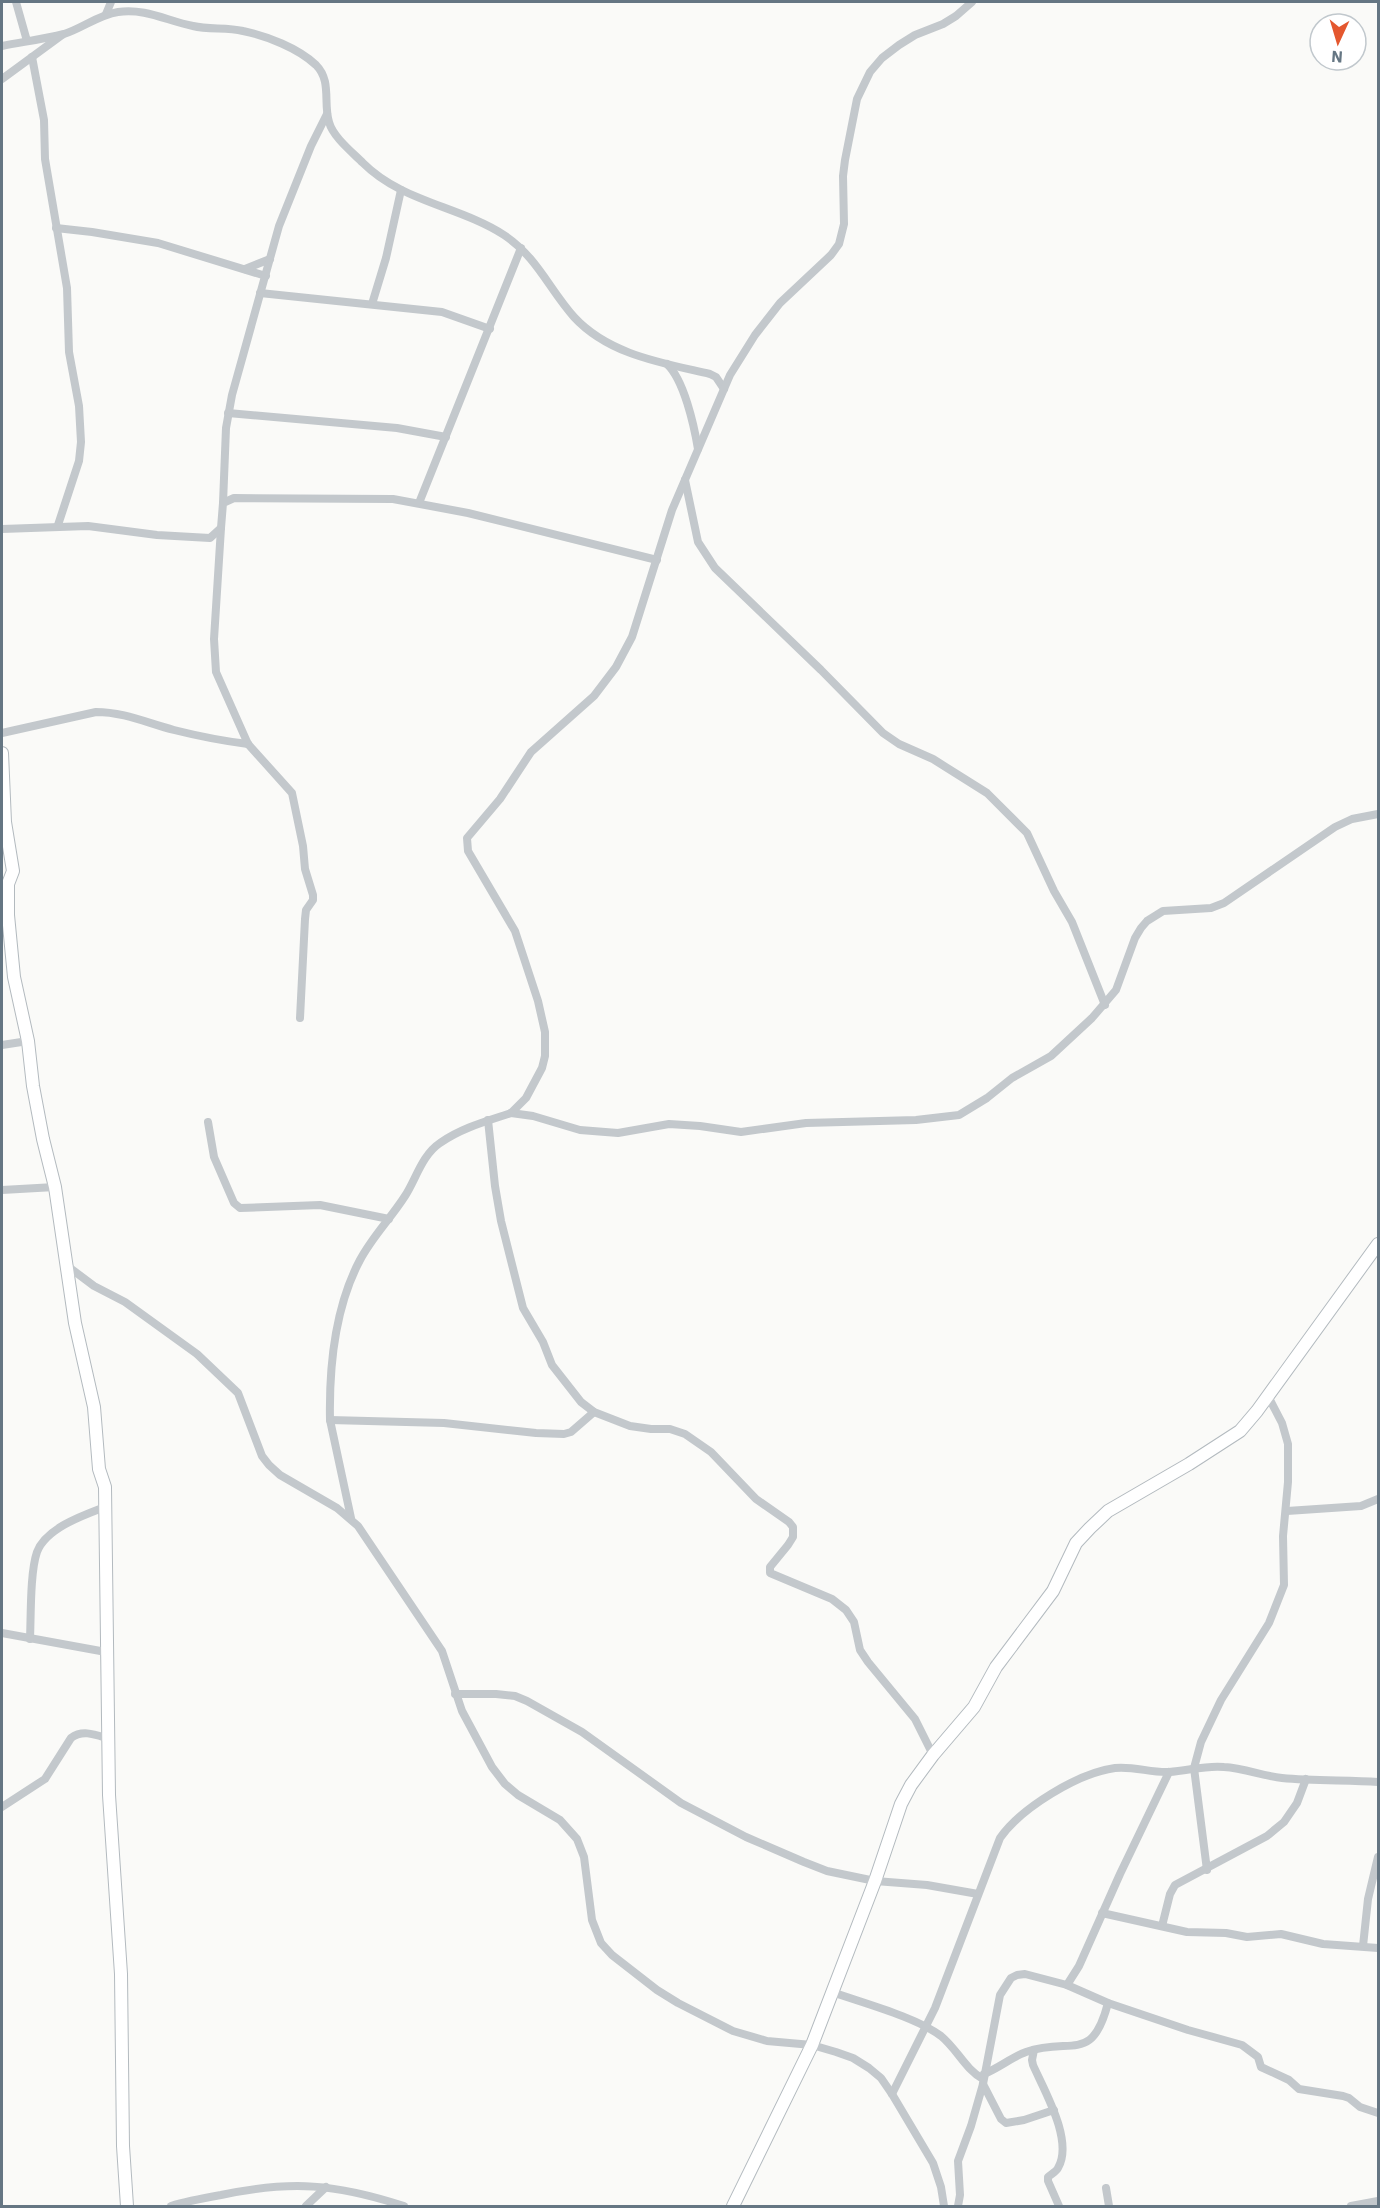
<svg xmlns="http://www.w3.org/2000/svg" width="1380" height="2208" font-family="'IBM Plex Sans',sans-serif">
	<rect width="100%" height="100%" fill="#fafaf8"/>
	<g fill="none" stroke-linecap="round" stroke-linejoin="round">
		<g stroke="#b3babf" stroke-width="14">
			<g id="secondary">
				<polyline points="2,753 5,822 13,871 8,884 8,915 14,977 28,1041 33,1086 43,1139 55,1187 75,1323 94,1407 99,1469 105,1487 109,1795 121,1974 123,2146 127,2206"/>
				<polyline points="733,2206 812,2045 875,1881 901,1804 911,1785 933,1755 974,1707 996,1667 1053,1591 1076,1543 1090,1528 1108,1511 1189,1464 1240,1431 1257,1411 1378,1244"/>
			</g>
		</g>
		<g stroke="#c3c8cc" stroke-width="8">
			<polyline points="16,2 27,41"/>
			<polyline points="106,14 111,2"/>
			<path d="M2 46C22 42 44 39 64 34 83 28 98 15 118 12 146 8 167 21 193 26 209 30 226 27 243 31 267 36 298 48 316 65 332 81 323 103 329 122 333 137 352 152 363 163 402 202 459 206 504 235 537 257 549 289 574 317 609 355 663 363 710 374L716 377 724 389"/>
			<polyline points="32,57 44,120 45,159 67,288 69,352 79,406 81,442 79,461 58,525"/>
			<polyline points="2,79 62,35"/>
			<polyline points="56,228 92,232 158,243 266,276"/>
			<polyline points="245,269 270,259"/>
			<polyline points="260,293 442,312 490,329"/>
			<polyline points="372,304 386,258 401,190"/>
			<path d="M667 364C684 380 694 425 698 449"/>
			<polyline points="228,413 397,428 446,437"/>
			<polyline points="685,480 698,542 715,568 821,670 883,733 899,744 933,759 987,793 1027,833 1054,891 1072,922 1105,1005"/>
			<polyline points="223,503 226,428 232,395 279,226 311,146 327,114"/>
			<polyline points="419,503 521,248"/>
			<polyline points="221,528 214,639 216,672 248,744 292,793 303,846 305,869 313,895 313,900 306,910 305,919 300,1018"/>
			<polyline points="2,529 88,526 157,535 210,538 221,528 223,503 234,498 393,499 468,513 657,560"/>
			<path d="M2 733 96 712C124 712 147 723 174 730 198 736 223 741 248 744"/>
			<polyline points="2,1045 28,1041"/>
			<polyline points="511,1113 533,1116 580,1130 618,1133 669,1124 700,1126 741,1132 806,1123 916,1120 959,1115 987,1098 1012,1078 1051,1056 1092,1018 1116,990 1135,938 1141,928 1147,921 1163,911 1211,908 1224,903 1335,827 1352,819 1378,814"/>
			<polyline points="488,1120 495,1186 501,1221 523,1308 543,1342 552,1365 581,1402 594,1412 630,1426 651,1429 670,1429 685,1434 711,1452 756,1499 789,1522 793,1527 793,1537 788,1545 770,1567 770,1573 832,1599 846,1610 854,1622 860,1650 868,1662 915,1719 933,1755"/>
			<polyline points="208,1122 214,1157 234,1203 240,1208 320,1205 389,1219"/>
			<polyline points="2,1190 55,1187"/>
			<polyline points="66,1265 94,1286 125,1302 197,1354 238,1393 262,1456 269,1465 280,1475 337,1508 358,1526 442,1651 462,1711 492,1767 505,1784 518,1795 560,1820 577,1839 584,1857 592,1920 601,1943 612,1955 657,1990 678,2003 733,2031 767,2041 812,2045 836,2052 853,2058 869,2068 881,2078 892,2094 933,2163 941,2187 944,2206"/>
			<polyline points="330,1420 444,1423 536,1433 564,1434 571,1432 594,1412"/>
			<polyline points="1287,1511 1361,1506 1378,1499"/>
			<path d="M351 1518 330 1420C329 1368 335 1307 360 1260 372 1237 391 1218 405 1196 416 1179 422 1155 440 1143 461 1128 487 1121 511 1113L526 1098 542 1068 545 1056V1032L538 1001 515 931 468 851 467 838 500 799 531 752 594 696 616 667 632 637 672 510 730 375 755 335 780 303 831 255 839 244 844 224 843 176 845 160 857 99 870 72 882 58 899 45 915 35 943 24 956 16 972 2"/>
			<polyline points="2,1633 106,1652"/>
			<path d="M30 1639C31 1616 30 1572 37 1552 46 1528 84 1515 105 1507"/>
			<polyline points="455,1694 496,1694 515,1696 527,1701 582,1732 681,1803 746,1837 804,1862 827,1871 875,1881 927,1885 978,1894"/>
			<path d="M2 1807 45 1779 71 1738C83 1729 96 1735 109 1739"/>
			<polyline points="1207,1870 1194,1768 1201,1742 1221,1700 1269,1623 1284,1585 1283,1536 1288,1482 1288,1444 1282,1423 1268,1396"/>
			<polyline points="1102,1913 1187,1932 1226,1933 1247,1937 1281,1934 1323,1944 1378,1948"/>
			<polyline points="1162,1926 1170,1894 1175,1885 1267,1836 1284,1822 1297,1803 1306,1779"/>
			<polyline points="1363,1946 1368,1899 1378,1857"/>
			<polyline points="1067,1985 1079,1966 1120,1874 1169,1772"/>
			<path d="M832 1992C863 2003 916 2017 941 2036 957 2049 965 2069 983 2079"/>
			<path d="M1034 2050 1032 2060 1033 2065C1044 2090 1074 2141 1058 2168 1056 2172 1051 2174 1048 2177V2181L1059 2206"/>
			<path d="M984 2074C999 2068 1012 2057 1026 2052 1071 2036 1092 2065 1108 2003"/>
			<polyline points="983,2084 1001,2119 1006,2123 1024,2120 1054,2110"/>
			<path d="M892 2094 935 2008 1000 1838C1021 1808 1078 1773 1115 1768 1134 1766 1151 1773 1169 1772 1188 1771 1205 1765 1224 1767 1244 1768 1263 1776 1282 1778 1314 1781 1347 1780 1378 1782"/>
			<polyline points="1106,2188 1109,2206"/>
			<path d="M171 2206C187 2201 204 2198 221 2195 292 2180 336 2184 404 2206"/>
			<polyline points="306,2206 326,2187"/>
			<polyline points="958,2206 960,2195 958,2161 971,2126 983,2084 1000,1995 1011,1978 1017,1975 1025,1974 1067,1985 1108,2003 1188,2030 1242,2045 1258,2057 1261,2067 1289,2080 1299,2089 1343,2096 1349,2098 1360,2107 1378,2113"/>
			<polyline points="1351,2206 1378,2201"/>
		</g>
		<use href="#secondary" stroke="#fff" stroke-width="12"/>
	</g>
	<rect width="1380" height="2208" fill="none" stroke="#657683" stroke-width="6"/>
	<g transform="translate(1338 42) rotate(184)"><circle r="28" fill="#ffffff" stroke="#c1c8cd" stroke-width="1.5"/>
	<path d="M0-4.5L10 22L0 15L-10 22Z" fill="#e4572e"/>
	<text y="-9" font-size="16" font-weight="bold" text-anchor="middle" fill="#657683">N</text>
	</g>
</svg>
